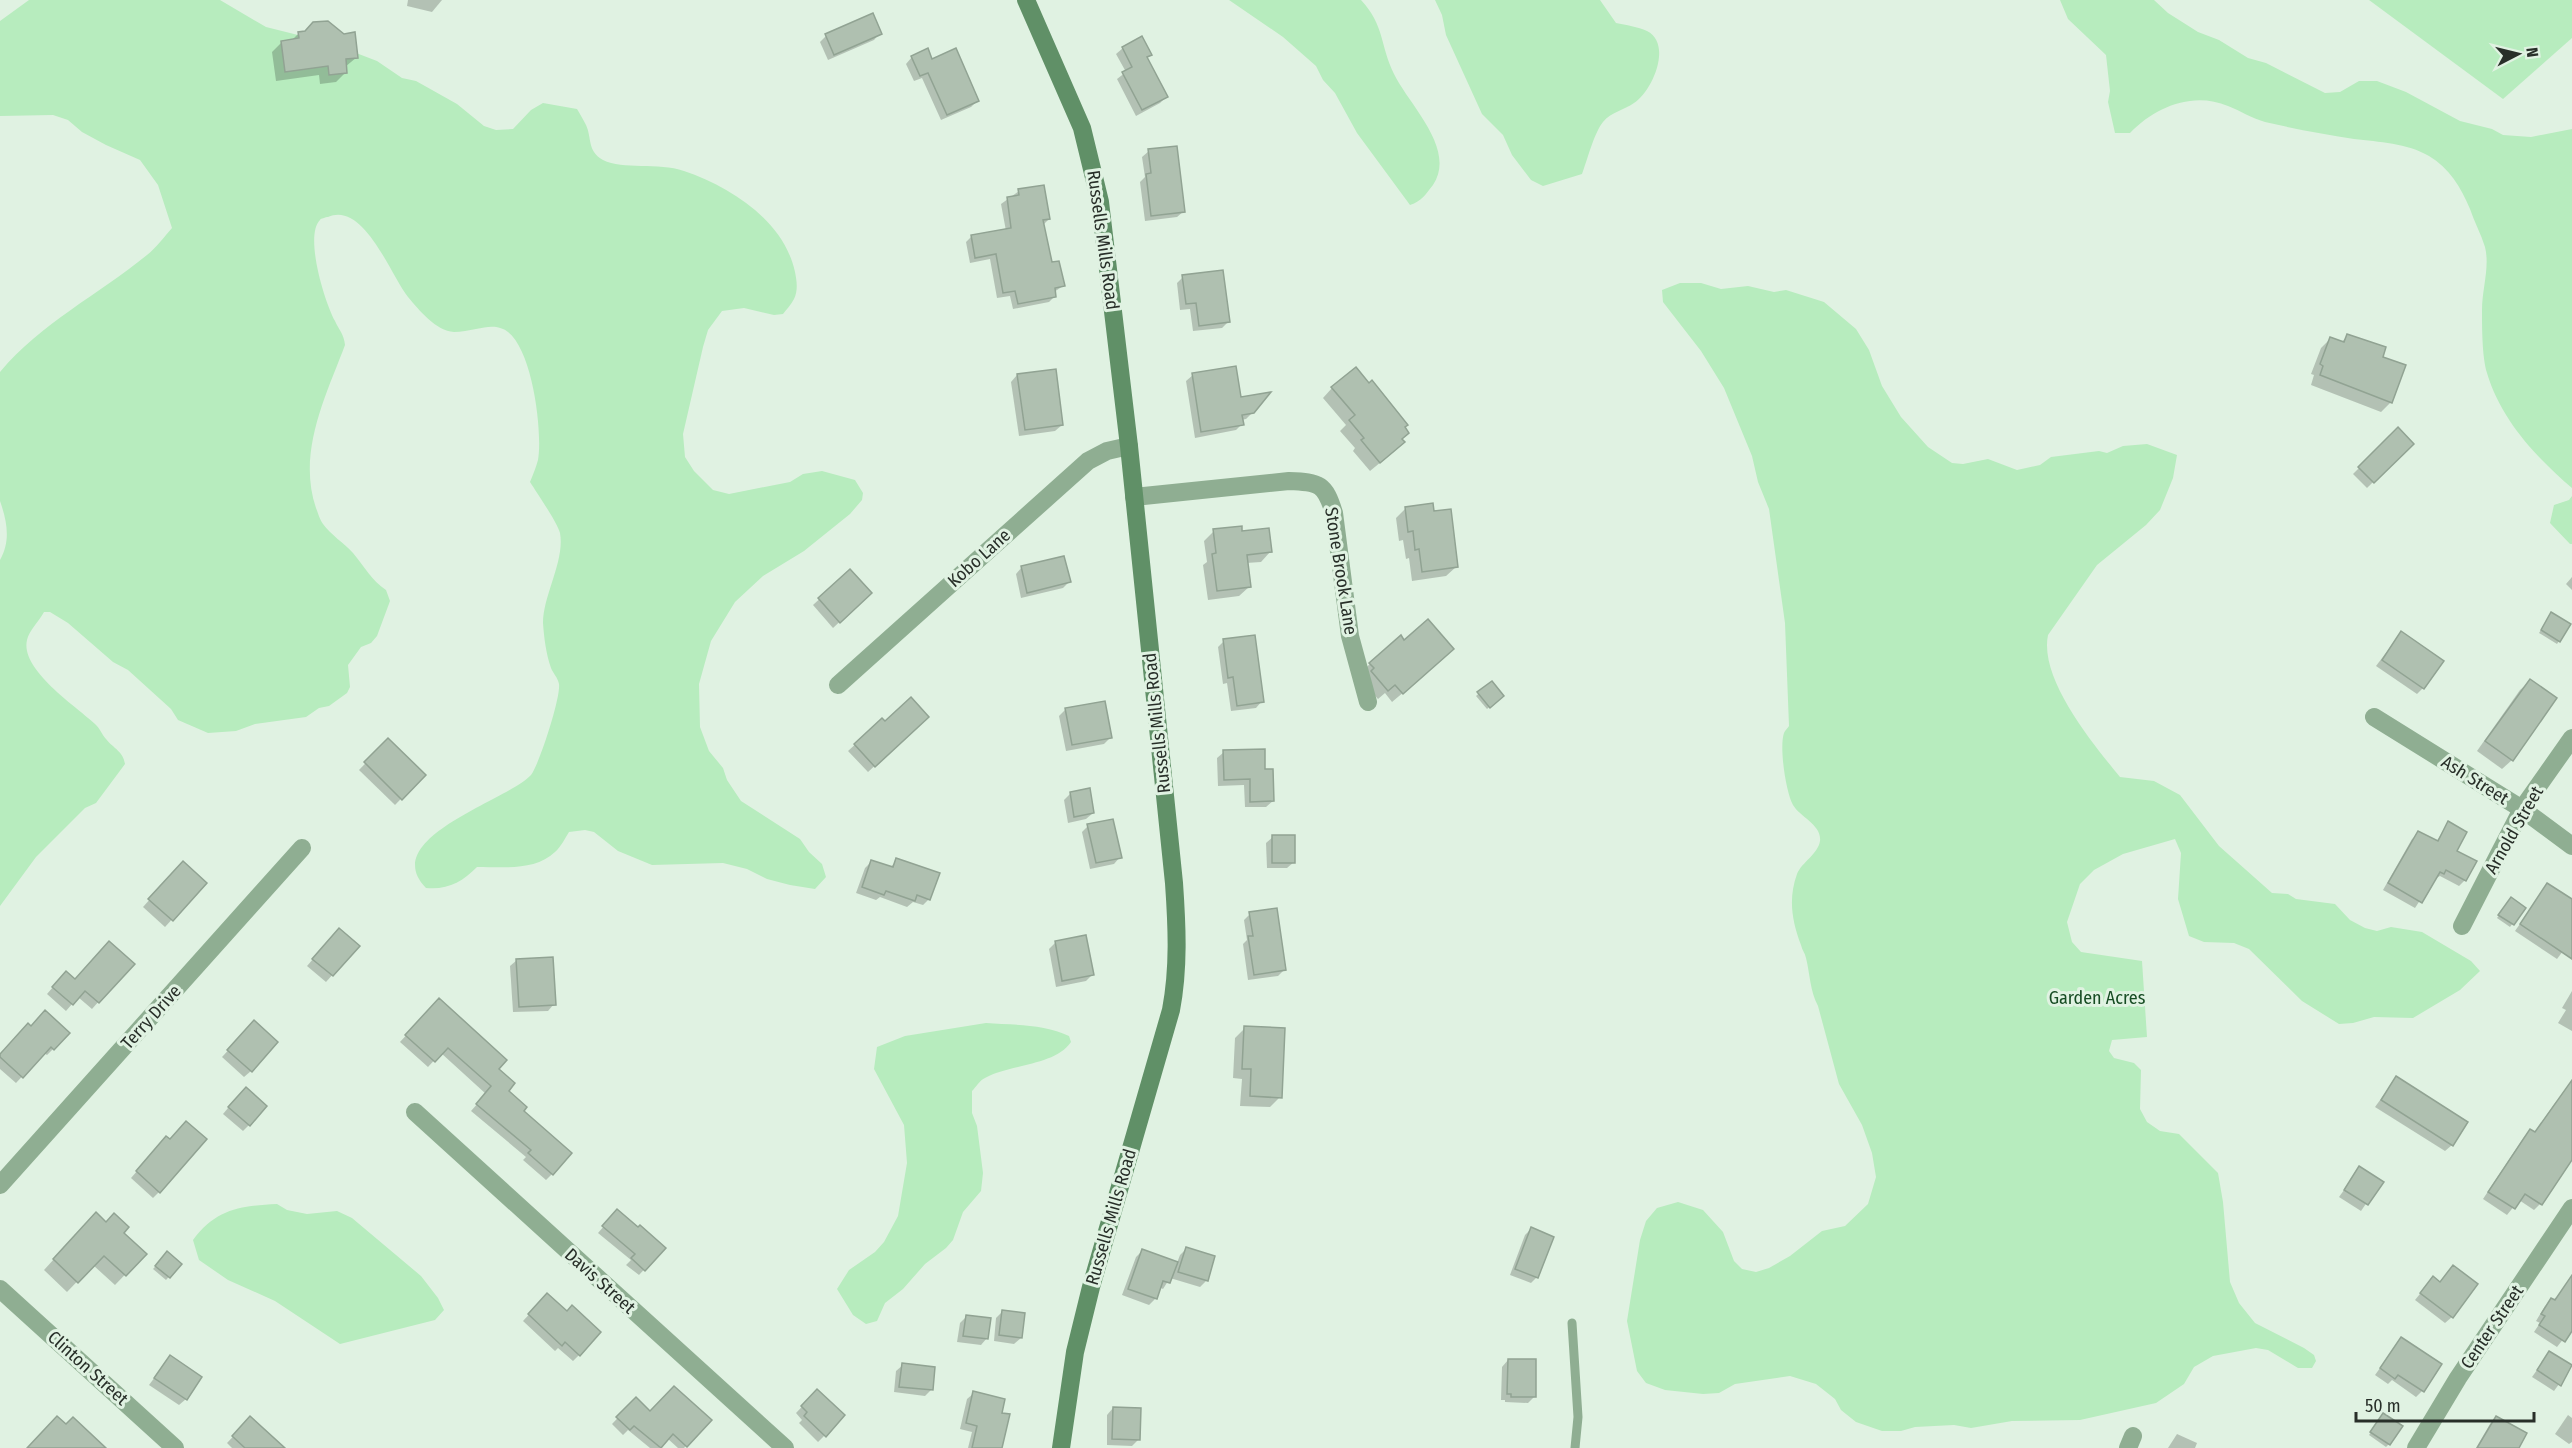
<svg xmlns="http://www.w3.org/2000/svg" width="2572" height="1448" font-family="'Fira Sans Condensed',sans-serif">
	<rect width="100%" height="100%" fill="#e0f2e2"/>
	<g fill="#b7ecbe">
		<path d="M29 0H220L266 27 330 43 377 61 402 78 416 81 457 104 484 126 496 130 513 129 531 110 543 103 577 109C580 114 583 119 586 125 592 138 587 151 603 160 623 170 658 162 684 171 731 187 784 221 795 272 797 282 798 291 794 299 791 305 786 310 783 314L774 315 744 308 722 311 708 330 703 347 683 434 685 457 694 471 713 490 729 494 790 482 803 474 822 471 855 480 863 493 862 500 850 514 804 551 763 576 735 602 711 641 699 684 700 727 709 751 723 768 727 780 741 801 800 839 809 852 822 864 826 877 815 889 790 885 767 879 747 869 723 863 652 865 618 851 594 832 585 830 569 832C565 838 561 847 555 852 535 871 503 867 477 867 462 882 448 890 426 888 377 838 507 801 531 775 539 765 561 697 559 684 558 678 553 673 551 668 546 654 544 637 543 623 543 595 565 561 560 533 557 522 537 493 530 482 533 475 536 467 538 460 543 432 532 341 503 329 494 325 486 327 476 329 469 330 461 332 454 332 436 331 419 310 408 297 391 276 364 201 328 217 326 217 320 219 320 220 304 236 325 303 335 321 339 330 344 334 345 345 326 396 297 452 316 508 318 513 320 520 323 524 331 535 344 543 353 553 364 566 372 581 386 590L390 601 377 636 371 643 361 647 348 665 350 687 347 693 329 706 319 708 306 717 255 724 236 731 208 733 178 720 171 709 128 670 113 662 68 623 50 612H44C39 621 29 631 27 640 20 670 76 706 95 724 100 728 102 735 106 739 114 749 123 751 125 764L96 803 85 808 36 857 0 906V560C11 541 7 521 0 501V372C41 323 98 295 147 255 156 248 164 237 172 228L158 185 140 160 106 145 82 132 68 120 53 115 0 116V21Z"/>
		<path d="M1229 0H1361C1385 26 1380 46 1394 74 1409 105 1457 149 1433 185 1425 195 1422 201 1410 205L1357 133 1335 93 1323 80 1316 66 1283 37Z"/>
		<path d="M1435 0H1600L1616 23C1626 25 1638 27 1647 31 1673 44 1652 92 1634 103 1624 110 1611 112 1603 122 1594 133 1587 161 1582 174L1543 186 1531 180 1512 155 1503 135 1482 114 1446 35 1442 15Z"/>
		<path d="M2060 0H2154L2168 13 2198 32 2219 40 2248 58 2266 63 2325 93 2340 92 2359 81H2377L2406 92 2460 121 2492 129 2503 135 2531 137 2572 129V488C2536 457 2501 420 2487 373 2482 357 2482 326 2482 310 2482 289 2490 267 2485 247 2481 234 2474 221 2470 209 2461 187 2449 168 2429 156 2407 143 2379 142 2354 139 2324 134 2295 129 2265 122 2251 118 2241 111 2228 106 2193 91 2155 107 2130 133H2115L2108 102 2110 91 2106 55 2068 19Z"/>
		<polygon points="2369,0 2572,0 2572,38 2503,99"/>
		<path d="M1680 283H1701L1721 289 1748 286 1774 292 1786 290 1824 302 1856 329 1869 350 1882 386 1901 417 1928 447 1952 463 1963 464 1988 459 2017 470 2040 465 2051 457 2099 451 2107 453 2123 446 2147 444 2177 455 2173 478 2160 510 2146 525 2097 565 2048 635C2039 679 2093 744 2120 777L2154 781 2180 795 2219 846 2272 893 2288 894 2296 899 2335 904 2350 920 2365 928 2377 931 2391 927 2422 932 2471 961 2480 971 2460 990 2413 1018 2374 1017 2353 1023 2339 1024 2302 1001 2249 949 2234 943 2204 942 2189 936 2178 899 2181 853 2175 839 2123 854 2094 870 2080 884 2067 922 2072 942 2081 952 2142 961 2147 1037 2112 1040 2109 1051 2114 1058 2134 1063 2141 1070 2140 1109 2147 1122 2160 1131 2179 1134 2218 1173 2223 1202 2230 1282 2239 1303 2255 1323 2304 1348 2314 1355 2316 1361 2312 1368H2298L2268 1350 2256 1348 2213 1356 2194 1367 2184 1384 2156 1403 2080 1420 2012 1421 1971 1428 1954 1425 1915 1427 1901 1431H1882L1856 1422 1841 1410 1835 1399 1816 1384 1790 1376 1735 1384 1719 1393 1703 1394 1665 1390 1646 1383 1637 1371 1627 1321 1640 1240 1646 1221 1657 1208 1678 1202 1703 1210 1723 1232 1734 1261 1742 1269 1756 1272 1769 1268 1790 1256 1822 1231 1845 1226 1868 1204 1876 1177 1872 1153 1862 1125 1839 1084 1818 1006C1810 991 1810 974 1806 958 1805 953 1802 950 1801 945 1792 921 1788 899 1797 874 1802 862 1818 854 1820 841 1822 825 1800 817 1793 805 1786 793 1779 747 1784 733 1785 730 1788 728 1789 726L1785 623 1769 509 1758 482 1752 456 1724 388 1701 351 1663 302 1662 290Z"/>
		<polygon points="2572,496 2572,544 2570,544 2550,523 2554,505 2569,500"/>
		<path d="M986 1023C1013 1025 1045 1024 1069 1036L1071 1042C1055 1066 1009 1064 985 1078 980 1080 976 1087 972 1091V1113L977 1126 983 1173 981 1191 963 1212 953 1240 946 1248 925 1264 903 1289 885 1303 877 1321 866 1324 853 1315 837 1289 849 1270 875 1252 884 1242 898 1216 907 1163 904 1125 874 1069 877 1047 905 1036Z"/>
		<path d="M277 1204 287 1210 307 1214 337 1211 352 1218 421 1276 438 1298 444 1310 435 1320 340 1344 275 1301 228 1280 199 1260 193 1240C216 1209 240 1206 277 1204Z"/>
	</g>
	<g fill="#0003">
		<polygon points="408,0 442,0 432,12 407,6"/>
		<polygon points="299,33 357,57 345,67 346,72 336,82 320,84 319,75 276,81 272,52 282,42 291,41"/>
		<polygon points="880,33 874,40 828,60 820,42 826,36"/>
		<polygon points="1123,48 1150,55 1146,58 1166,97 1160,103 1136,116 1117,79 1126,72 1116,54"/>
		<polygon points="912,57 931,61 977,101 971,107 941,120 922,78 914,81 906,64"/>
		<polygon points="1149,151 1184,211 1177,217 1145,221 1140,182 1145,177 1142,157"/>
		<polygon points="1019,191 1049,219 1043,225 1051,264 1063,286 1054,292 1055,296 1049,302 1013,309 1010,296 997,298 990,259 970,263 966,242 972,236 1006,231 1001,204"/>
		<polygon points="1183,277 1229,321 1222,328 1193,331 1190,309 1180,310 1177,283"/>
		<polygon points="2348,335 2381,358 2391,402 2381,412 2311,385 2314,375 2311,374 2321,348 2330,339 2341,343"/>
		<polygon points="1017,375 1062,425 1055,431 1019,436 1011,382"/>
		<polygon points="1193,375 1240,399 1253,412 1246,419 1241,420 1242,424 1236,430 1195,438 1186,381"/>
		<polygon points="1332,388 1400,440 1393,452 1370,471 1353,451 1355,448 1340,431 1346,425 1323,398"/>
		<polygon points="2398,429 2412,444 2367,488 2353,474"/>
		<polygon points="1406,508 1433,513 1456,567 1446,576 1412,581 1409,558 1406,559 1403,540 1399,541 1396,518"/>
		<polygon points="1214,531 1241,533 1270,552 1261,562 1246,563 1249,587 1239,596 1208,600 1203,565 1207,562 1204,541"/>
		<polygon points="1022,567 1069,582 1063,588 1021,598 1016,574"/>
		<polygon points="850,571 864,599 833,628 813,605"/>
		<polygon points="2572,577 2572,590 2566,584"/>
		<polygon points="2549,617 2559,641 2557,644 2539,633"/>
		<polygon points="2401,633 2423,688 2417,694 2376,666"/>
		<polygon points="1224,641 1262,701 1256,708 1231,711 1227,683 1223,684 1218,647"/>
		<polygon points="1404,642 1443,659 1392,702 1385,693 1378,699 1363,682 1360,673 1370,664"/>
		<polygon points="2530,681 2512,760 2502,769 2477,751 2520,690"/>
		<polygon points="1491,683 1502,696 1487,709 1476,696"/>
		<polygon points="1066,709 1110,738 1104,744 1066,751 1059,716"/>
		<polygon points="882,720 885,723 921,723 868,772 848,751"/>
		<polygon points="388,740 424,775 395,805 359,770"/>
		<polygon points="1224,752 1273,801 1266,807 1245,807 1244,785 1218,786 1217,758"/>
		<polygon points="1071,793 1093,813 1086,819 1068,823 1064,800"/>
		<polygon points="2448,823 2465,880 2459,886 2440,876 2434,879 2415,908 2383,890 2412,839 2419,833 2436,842"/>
		<polygon points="1088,826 1120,857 1114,864 1090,869 1082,832"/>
		<polygon points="1273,837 1294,862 1287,868 1267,868 1266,843"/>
		<polygon points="897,860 929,899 923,905 913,902 907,907 880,897 876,900 856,893 865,868 872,861 890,868"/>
		<polygon points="177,869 205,883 165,927 143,907"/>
		<polygon points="2547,885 2572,901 2572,939 2557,959 2515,931"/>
		<polygon points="2509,902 2524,908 2510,927 2497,918"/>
		<polygon points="1250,914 1284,970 1278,976 1248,980 1243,944 1247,940 1244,920"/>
		<polygon points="333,936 358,946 326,982 307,966"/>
		<polygon points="1055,943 1092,975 1086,981 1056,987 1049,949"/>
		<polygon points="517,960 554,1004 548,1011 513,1012 510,966"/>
		<polygon points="132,964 92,1009 78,997 66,1011 47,994 60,979 75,981"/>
		<polygon points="2572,991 2572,1031 2558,1023 2566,1010 2562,1008"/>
		<polygon points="433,1006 497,1069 507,1091 522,1111 552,1174 546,1180 523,1160 526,1157 471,1111 486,1094 441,1053 428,1067 400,1042"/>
		<polygon points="28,1025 53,1049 47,1055 44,1053 16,1083 0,1069 0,1056"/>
		<polygon points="1245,1028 1280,1097 1270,1107 1240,1106 1242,1079 1233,1078 1235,1038"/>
		<polygon points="248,1029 251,1071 244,1077 222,1057"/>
		<polygon points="2396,1078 2452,1145 2445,1151 2375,1107"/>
		<polygon points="2572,1092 2572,1158 2540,1204 2534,1210 2519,1200 2507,1215 2483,1199 2524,1137 2530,1131 2534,1133 2555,1103"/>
		<polygon points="239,1095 249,1125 243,1131 223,1114"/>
		<polygon points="160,1145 159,1192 153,1198 131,1178"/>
		<polygon points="2360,1168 2381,1182 2361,1211 2339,1197"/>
		<polygon points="612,1217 664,1248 639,1275 626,1265 631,1260 598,1233"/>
		<polygon points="86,1224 106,1224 122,1233 145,1254 115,1285 93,1265 67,1292 44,1270"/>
		<polygon points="1531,1229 1537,1277 1531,1283 1510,1275 1525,1235"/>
		<polygon points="1186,1249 1214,1257 1206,1281 1200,1287 1170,1278 1163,1289 1159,1287 1156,1298 1149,1305 1122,1295 1136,1257 1142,1251 1177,1263 1180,1255"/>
		<polygon points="168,1253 180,1264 166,1280 153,1269"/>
		<polygon points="2433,1278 2452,1317 2445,1323 2415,1300"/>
		<polygon points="2562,1293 2572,1300 2572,1328 2557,1347 2534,1332 2540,1323 2536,1321 2545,1306"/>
		<polygon points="547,1295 579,1355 573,1361 558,1348 555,1351 523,1321"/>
		<polygon points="1003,1311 1021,1338 1014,1344 994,1341 996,1318"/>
		<polygon points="966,1317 987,1338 981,1345 957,1342 960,1323"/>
		<polygon points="2401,1339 2422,1391 2416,1397 2392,1380 2388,1384 2375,1375"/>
		<polygon points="2549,1353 2572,1366 2554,1391 2532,1377"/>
		<polygon points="170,1357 186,1399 179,1405 149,1385"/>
		<polygon points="1508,1360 1534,1397 1528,1403 1505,1402 1505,1400 1501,1400 1502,1367"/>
		<polygon points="903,1365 931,1390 925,1396 894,1392 896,1371"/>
		<polygon points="817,1391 824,1436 818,1442 799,1423 802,1420 796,1413"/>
		<polygon points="974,1393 1001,1448 968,1448 972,1432 960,1429 967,1399"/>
		<polygon points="636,1399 650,1413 710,1420 684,1448 678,1448 667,1438 659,1448 650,1448 628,1430 623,1435 612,1424"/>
		<polygon points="1113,1408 1138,1440 1132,1446 1107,1445 1107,1415"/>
		<polygon points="2568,1415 2572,1418 2572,1442 2569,1444 2555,1434"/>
		<polygon points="2496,1417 2517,1448 2476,1448 2490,1424"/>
		<polygon points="2381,1418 2389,1444 2386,1447 2369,1435"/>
		<polygon points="244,1425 278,1448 232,1448 227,1443"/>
		<polygon points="2177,1434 2197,1443 2195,1448 2168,1448"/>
	</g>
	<g fill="#afc0b0" stroke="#91a393" stroke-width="1.5">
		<polygon points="873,13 882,34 834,55 825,34"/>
		<polygon points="328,21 344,34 355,32 358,58 346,59 347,73 329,75 328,66 285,72 281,41 299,38 298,32 305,31 313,22"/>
		<polygon points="1142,36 1152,55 1147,57 1168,97 1142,110 1122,72 1132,67 1122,47"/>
		<polygon points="928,48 932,59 956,48 979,101 947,115 928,73 920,76 911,56"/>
		<polygon points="1177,146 1185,212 1151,216 1146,174 1151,173 1148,149"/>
		<polygon points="1044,185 1050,219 1043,220 1052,262 1059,261 1065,286 1055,288 1056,297 1018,304 1015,291 1003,293 996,254 975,258 971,235 1011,228 1007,197 1019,195 1018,189"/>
		<polygon points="1223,270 1230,322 1199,326 1196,303 1186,304 1182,275"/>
		<polygon points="2347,334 2386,347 2383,357 2406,365 2392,403 2320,375 2323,366 2320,364 2330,337 2344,342"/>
		<polygon points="1236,366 1241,397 1271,392 1254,413 1242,415 1244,425 1201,432 1192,373"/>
		<polygon points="1356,367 1369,383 1372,380 1408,425 1405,427 1409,433 1402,439 1405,442 1380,463 1361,440 1364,438 1349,420 1355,415 1331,387"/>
		<polygon points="1056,369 1063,425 1025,430 1017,374"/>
		<polygon points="2398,427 2414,444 2374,483 2358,467"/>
		<polygon points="1433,503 1434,511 1451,509 1458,567 1422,572 1419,549 1415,550 1413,531 1408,532 1405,507"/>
		<polygon points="1242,526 1242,531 1269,528 1272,552 1247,555 1251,587 1217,591 1212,554 1216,553 1213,529"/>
		<polygon points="1064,556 1071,582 1027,593 1021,566"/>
		<polygon points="850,569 872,593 840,623 818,598"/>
		<polygon points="2551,612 2571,624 2560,642 2541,630"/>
		<polygon points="1428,619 1454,649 1403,694 1395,685 1388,691 1371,671 1374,668 1369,663 1401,635 1404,640"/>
		<polygon points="2401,631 2444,661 2424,689 2382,660"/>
		<polygon points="1255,635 1264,702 1237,706 1233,677 1228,678 1223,639"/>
		<polygon points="2530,679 2557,698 2513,761 2485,741"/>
		<polygon points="1492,681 1504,696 1490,708 1477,692"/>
		<polygon points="911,697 929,717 875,767 854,744 882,718 885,721"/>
		<polygon points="1105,701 1112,738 1072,745 1065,708"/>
		<polygon points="388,738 426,775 402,800 364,762"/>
		<polygon points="1265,749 1265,769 1273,769 1274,801 1250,802 1250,779 1224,780 1223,750"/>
		<polygon points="1090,788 1094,813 1074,817 1070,792"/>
		<polygon points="1113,819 1122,858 1096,863 1087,824"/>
		<polygon points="2448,821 2467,832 2457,851 2477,861 2466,881 2446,870 2444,874 2440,872 2422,903 2388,883 2418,831 2438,841"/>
		<rect x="1272" y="835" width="23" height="28"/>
		<polygon points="896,858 940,873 930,900 917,895 915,901 886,891 884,895 862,887 871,860 893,867"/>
		<polygon points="183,861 207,883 173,921 148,899"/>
		<polygon points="2547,883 2572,899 2572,959 2520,924"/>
		<polygon points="2511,897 2526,908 2514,925 2498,915"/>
		<polygon points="1277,908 1286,970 1254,975 1248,936 1253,936 1249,912"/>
		<polygon points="339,928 360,946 333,976 312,959"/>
		<polygon points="1086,935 1094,975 1062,981 1055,941"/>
		<polygon points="109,941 135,964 99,1003 85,991 73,1005 52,987 66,971 75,979"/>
		<polygon points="553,957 556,1005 519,1007 516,959"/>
		<polygon points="439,998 507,1060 499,1069 515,1083 509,1091 527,1107 524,1111 572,1153 553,1175 528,1153 531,1150 476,1104 491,1086 448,1048 435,1062 405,1035"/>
		<polygon points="45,1010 70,1033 54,1050 51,1047 23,1078 0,1057 0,1054 28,1023 31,1026"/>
		<polygon points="254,1020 278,1042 252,1072 227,1050"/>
		<polygon points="1244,1026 1285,1028 1282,1098 1250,1096 1251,1069 1242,1069"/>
		<polygon points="2396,1076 2468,1122 2453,1146 2381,1100"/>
		<polygon points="2572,1080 2572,1160 2542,1205 2525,1194 2515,1209 2488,1192 2530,1129 2535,1132"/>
		<polygon points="246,1087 267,1106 250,1126 228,1107"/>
		<polygon points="186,1121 207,1139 160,1193 136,1171 166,1136 170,1139"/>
		<polygon points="2359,1166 2384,1182 2368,1205 2344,1190"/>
		<polygon points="617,1209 638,1227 640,1225 666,1248 645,1271 631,1258 635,1254 602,1226"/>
		<polygon points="96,1212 106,1222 114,1213 129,1227 124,1233 147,1254 126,1276 104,1256 78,1283 53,1259"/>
		<polygon points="1531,1227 1554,1237 1538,1278 1515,1269"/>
		<polygon points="1186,1247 1215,1256 1208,1281 1178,1272"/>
		<polygon points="1142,1249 1178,1262 1170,1283 1163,1281 1157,1299 1128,1289"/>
		<polygon points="167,1251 182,1264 170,1278 155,1266"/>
		<polygon points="2453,1265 2478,1284 2453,1318 2420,1293 2433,1276 2440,1282"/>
		<polygon points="2572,1275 2572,1331 2565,1342 2539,1325 2545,1316 2541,1314 2551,1298 2555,1300"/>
		<polygon points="547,1293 567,1311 572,1305 601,1332 580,1356 565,1342 562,1346 528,1314"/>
		<polygon points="1002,1310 1025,1313 1022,1338 999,1335"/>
		<polygon points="966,1315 991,1318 988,1339 963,1336"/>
		<polygon points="2401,1337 2442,1364 2424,1392 2398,1375 2395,1379 2380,1368"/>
		<polygon points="2549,1351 2572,1365 2561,1386 2537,1370"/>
		<polygon points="170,1355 202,1377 187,1400 154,1378"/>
		<polygon points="1508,1359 1536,1359 1536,1397 1511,1397 1511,1394 1507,1394"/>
		<polygon points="902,1363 935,1367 933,1390 899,1387"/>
		<polygon points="674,1386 712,1420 687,1447 673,1434 661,1448 634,1426 630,1430 616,1417 636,1397 650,1411"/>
		<polygon points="817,1389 845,1415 826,1437 804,1416 807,1412 801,1406"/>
		<polygon points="973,1391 1005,1399 1002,1413 1010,1414 1002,1448 972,1448 977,1426 966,1423"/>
		<polygon points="1113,1407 1141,1408 1140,1440 1112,1439"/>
		<polygon points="2383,1413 2403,1426 2390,1445 2370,1432"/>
		<polygon points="57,1416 66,1424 73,1417 106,1448 27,1448"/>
		<polygon points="250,1416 285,1448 245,1448 232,1436"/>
		<polygon points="2496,1416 2527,1433 2519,1448 2477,1448"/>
	</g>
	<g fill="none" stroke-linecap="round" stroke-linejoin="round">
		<polyline stroke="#8fae92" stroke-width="9" points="1572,1323 1578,1417 1575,1448"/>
		<g stroke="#8fae92" stroke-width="18">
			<path d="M1134 497 1289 481C1320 482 1325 484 1334 513L1350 636 1368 702"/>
			<polyline points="838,685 1088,461 1107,451 1129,446"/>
			<polyline points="2374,717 2522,809 2572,846"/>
			<polyline points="2462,926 2522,809 2572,738"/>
			<polyline points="415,1112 785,1448"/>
			<polyline points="0,1185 302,848"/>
			<polyline points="0,1289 175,1448"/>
			<polyline points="2128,1448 2133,1436"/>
			<polyline points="2416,1448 2458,1378 2572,1208"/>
		</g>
		<path stroke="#609067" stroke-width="18" d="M1026 0 1082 128 1100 202 1129 446 1174 883C1177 926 1179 968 1171 1010L1091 1287 1075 1352 1061 1448"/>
	</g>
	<g text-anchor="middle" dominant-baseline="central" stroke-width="6" stroke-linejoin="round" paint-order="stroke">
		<g font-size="18" fill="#282f29" stroke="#e0f2e2">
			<text transform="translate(1103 240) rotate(82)">Russells Mills Road</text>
			<text transform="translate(979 558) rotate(-42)">Kobo Lane</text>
			<text transform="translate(1341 571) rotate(81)">Stone Brook Lane</text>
			<text transform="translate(1157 723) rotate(-96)">Russells Mills Road</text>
			<text transform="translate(2475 780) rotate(32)">Ash Street</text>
			<text transform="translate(2514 830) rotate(-60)">Arnold Street</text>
			<text transform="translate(151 1017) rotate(-48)">Terry Drive</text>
			<text transform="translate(1111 1217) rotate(-74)">Russells Mills Road</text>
			<text transform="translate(600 1281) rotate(42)">Davis Street</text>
			<text transform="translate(2492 1327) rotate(-56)">Center Street</text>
			<text transform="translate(88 1368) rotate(42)">Clinton Street</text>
		</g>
		<g font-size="18" fill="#164c23" stroke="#e0f2e2">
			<text x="2097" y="998">Garden Acres</text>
		</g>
	</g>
	<g transform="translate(2518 54) rotate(83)" stroke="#e0f2e2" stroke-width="4.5" paint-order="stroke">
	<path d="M0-4.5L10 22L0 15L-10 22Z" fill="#282f29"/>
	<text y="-9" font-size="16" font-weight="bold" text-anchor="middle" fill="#282f29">N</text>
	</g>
	<path d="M2356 1412v9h178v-9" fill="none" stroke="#282f29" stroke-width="3"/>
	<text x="2365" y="1412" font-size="18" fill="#282f29" stroke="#e0f2e2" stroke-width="4.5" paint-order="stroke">50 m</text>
</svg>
